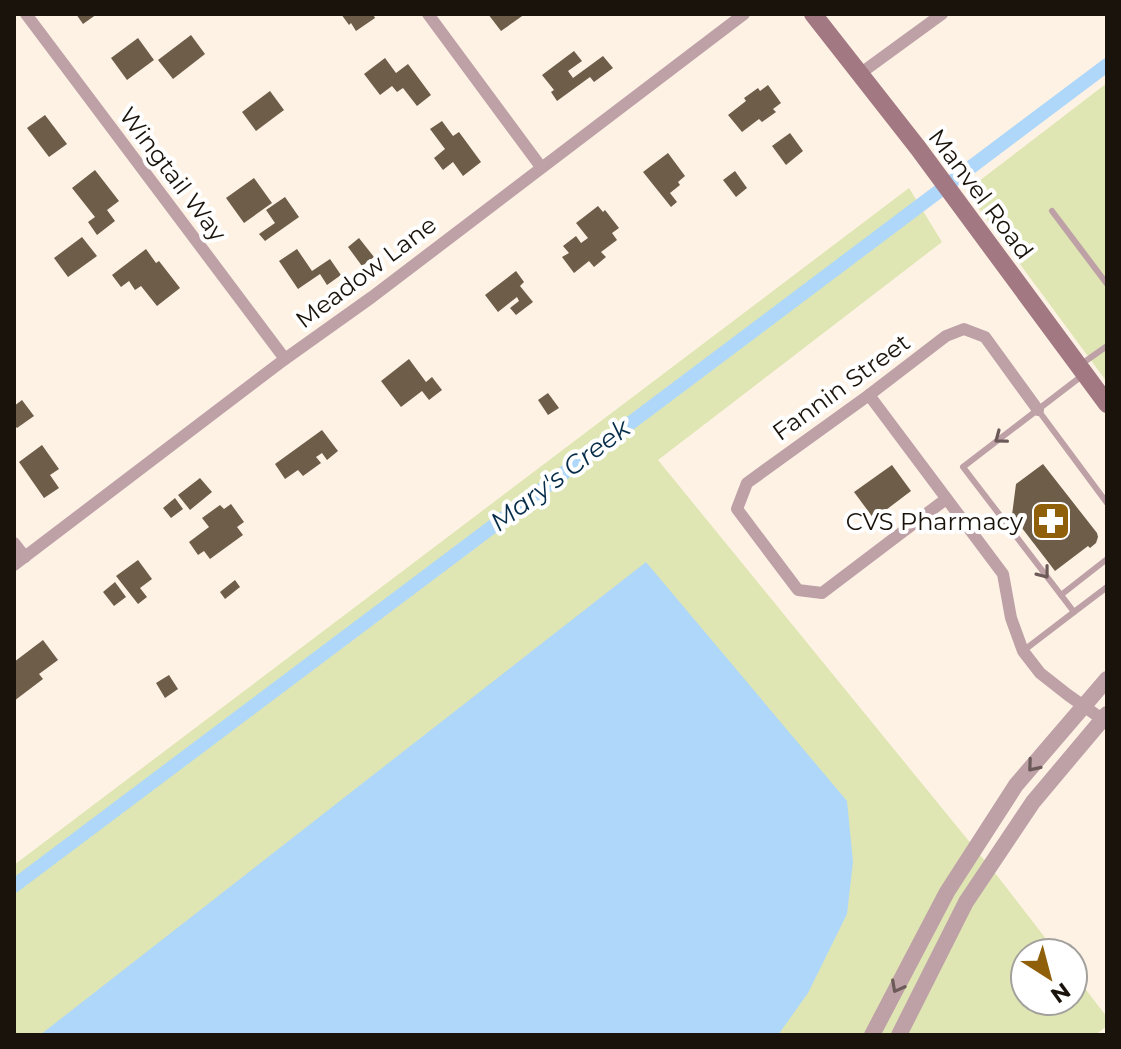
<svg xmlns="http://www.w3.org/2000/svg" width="1121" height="1049" font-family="Montserrat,sans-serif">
	<rect width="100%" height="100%" fill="#fef2e5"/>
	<g fill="#dfe6b3">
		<polygon points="1107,83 1107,382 966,191"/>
		<polygon points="909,188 942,242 658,460 999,878 1057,953 1025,953 1025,1001 1073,1001 1073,973 1107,1017 1107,1026 1095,1035 14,1035 14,865"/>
	</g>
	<polygon fill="#afd7fa" points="646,562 847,801 853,862 847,914 808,993 778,1035 40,1035"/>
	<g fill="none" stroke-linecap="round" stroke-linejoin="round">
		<polyline stroke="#afd7fa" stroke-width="14" points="14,886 1107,65"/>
	</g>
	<g fill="#6d5d49">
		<polygon points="76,14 97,14 83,24"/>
		<polygon points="341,14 373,14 375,18 356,31 351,23 349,25"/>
		<polygon points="488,14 525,14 501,31"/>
		<polygon points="191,35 205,54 173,79 158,60"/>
		<polygon points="138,38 154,60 127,80 111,58"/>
		<polygon points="574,51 582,61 568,71 573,78 603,56 613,68 594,82 590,77 557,101 551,92 554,90 542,75"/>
		<polygon points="385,58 396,73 408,64 431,95 417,106 403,88 397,92 392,86 380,95 364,74"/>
		<polygon points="768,85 781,103 773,109 776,112 762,122 759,119 742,132 728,115 746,101 744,98 758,88 760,91"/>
		<polygon points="270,91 284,110 256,131 242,112"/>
		<polygon points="45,115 67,144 49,157 27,128"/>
		<polygon points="442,121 453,136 459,132 481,162 463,176 453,162 443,170 434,158 445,149 430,129"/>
		<polygon points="790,133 803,151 786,165 772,146"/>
		<polygon points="668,153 685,176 678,182 680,185 670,193 677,202 671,207 643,172"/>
		<polygon points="95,170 119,201 107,210 115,221 97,235 88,222 95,217 72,188"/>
		<polygon points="735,171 747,188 736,197 723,180"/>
		<polygon points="254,178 272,203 244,223 226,198"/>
		<polygon points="285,197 299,217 265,241 259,234 275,223 266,210"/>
		<polygon points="598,206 603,212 605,210 619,228 612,233 617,240 601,252 606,257 594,267 589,261 574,273 562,257 569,253 563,246 576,236 581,243 588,238 576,223"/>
		<polygon points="82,237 97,256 68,277 54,258"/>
		<polygon points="359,238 374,257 362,266 348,247"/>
		<polygon points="146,249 156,263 159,261 180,288 157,306 141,286 135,290 129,281 121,287 112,275"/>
		<polygon points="297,249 312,271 330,259 341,275 327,285 320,274 298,289 279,261"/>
		<polygon points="516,271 524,282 520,286 533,302 516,315 510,308 519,301 517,297 498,312 485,295"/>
		<polygon points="409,359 426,382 432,377 442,390 429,400 422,391 401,407 381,381"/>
		<polygon points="548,393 559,408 548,415 538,400"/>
		<polygon points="22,400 34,416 17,428 14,425 14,406"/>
		<polygon points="322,430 338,451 327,460 322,453 316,457 321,463 303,476 298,470 285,479 275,464"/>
		<polygon points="42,445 59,469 50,475 59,488 44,498 19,462"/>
		<polygon points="1043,464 1097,533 1098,537 1096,543 1090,548 1088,546 1055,571 1012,515 1016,484"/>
		<polygon points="892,465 911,491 874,519 854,492"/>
		<polygon points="200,478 212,492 190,510 178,495"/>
		<polygon points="175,498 183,509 171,518 163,508"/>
		<polygon points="231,504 244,522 237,527 243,535 210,559 204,551 198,555 189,542 209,527 202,518 220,505 224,509"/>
		<polygon points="138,560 152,579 140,588 147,597 138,604 116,576"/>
		<polygon points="235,580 240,587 225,599 220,592"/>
		<polygon points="115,582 126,597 114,606 103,592"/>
		<polygon points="43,640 58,660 39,674 43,679 14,701 14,662"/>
		<polygon points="169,675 178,689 165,698 156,683"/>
	</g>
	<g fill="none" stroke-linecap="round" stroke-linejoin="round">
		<g stroke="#bea0a7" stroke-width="6">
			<polyline points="1052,211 1107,284"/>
			<polyline points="1080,365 1107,346"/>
			<polyline points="1038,410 1107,503"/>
			<polyline points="1061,595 963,467 1083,375"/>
			<polyline points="1074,612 1107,587"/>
			<polyline points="1023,651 1074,612 1061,595 1107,559"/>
		</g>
		<g stroke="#bea0a7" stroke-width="12">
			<polyline points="26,14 285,359"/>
			<polyline points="428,14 541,167"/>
			<polyline points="861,73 942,14"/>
			<polyline points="869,395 1003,574 1011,618 1023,651 1040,673 1068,695 1102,719"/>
			<polyline points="946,499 822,593 798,590 737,509 747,483 869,395 946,336 964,329 985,337 1038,410"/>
			<polyline points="14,543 25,557"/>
			<polyline points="14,565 285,359 372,297 744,14"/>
		</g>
		<g stroke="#bea0a7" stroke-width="16">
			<polyline points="872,1035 947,892 1016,785 1107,679"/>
			<polyline points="899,1035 966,902 1033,802 1107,714"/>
		</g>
		<polyline stroke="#a27882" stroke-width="18" points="813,14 918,148 1107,404"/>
	</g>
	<defs><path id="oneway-chevron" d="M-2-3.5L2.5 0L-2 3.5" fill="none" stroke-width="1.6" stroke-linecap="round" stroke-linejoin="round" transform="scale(2)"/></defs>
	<g stroke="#6c5a59">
		<use href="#oneway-chevron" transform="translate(1000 438) rotate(143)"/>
		<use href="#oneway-chevron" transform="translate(1044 573) rotate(52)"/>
		<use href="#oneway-chevron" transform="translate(1033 766) rotate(130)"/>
		<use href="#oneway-chevron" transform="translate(897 987) rotate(118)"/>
	</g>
	<defs>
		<g id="pharmacy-square" transform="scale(2)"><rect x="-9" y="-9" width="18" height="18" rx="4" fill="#8f5f0a" stroke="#fff"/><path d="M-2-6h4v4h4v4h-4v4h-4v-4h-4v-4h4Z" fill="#fff"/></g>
	</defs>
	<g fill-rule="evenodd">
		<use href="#pharmacy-square" x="1051" y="521"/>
	</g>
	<g text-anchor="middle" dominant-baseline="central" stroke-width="8" stroke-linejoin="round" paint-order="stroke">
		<g font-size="24" fill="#1a130b" stroke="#fff">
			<text transform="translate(173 174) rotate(53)">Wingtail Way</text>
			<text transform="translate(981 194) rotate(53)">Manvel Road</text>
			<text transform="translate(366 272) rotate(-37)">Meadow Lane</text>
			<text transform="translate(841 387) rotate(-36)">Fannin Street</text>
		</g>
		<g font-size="24" fill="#1a130b" stroke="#fff" text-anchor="end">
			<text x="1023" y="521">CVS Pharmacy</text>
		</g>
		<g font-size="26" font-style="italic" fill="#062d49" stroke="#fff">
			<text transform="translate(560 475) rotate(-37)">Mary's Creek</text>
		</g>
	</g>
	<rect width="1121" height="1049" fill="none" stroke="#1a130b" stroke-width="32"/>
	<g transform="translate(1049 977) rotate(144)"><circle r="38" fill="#ffffff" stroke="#a3a19d" stroke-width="2"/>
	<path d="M0-6L14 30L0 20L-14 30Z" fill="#8f5f0a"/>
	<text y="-12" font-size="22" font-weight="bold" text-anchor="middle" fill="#1a130b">N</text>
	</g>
</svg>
